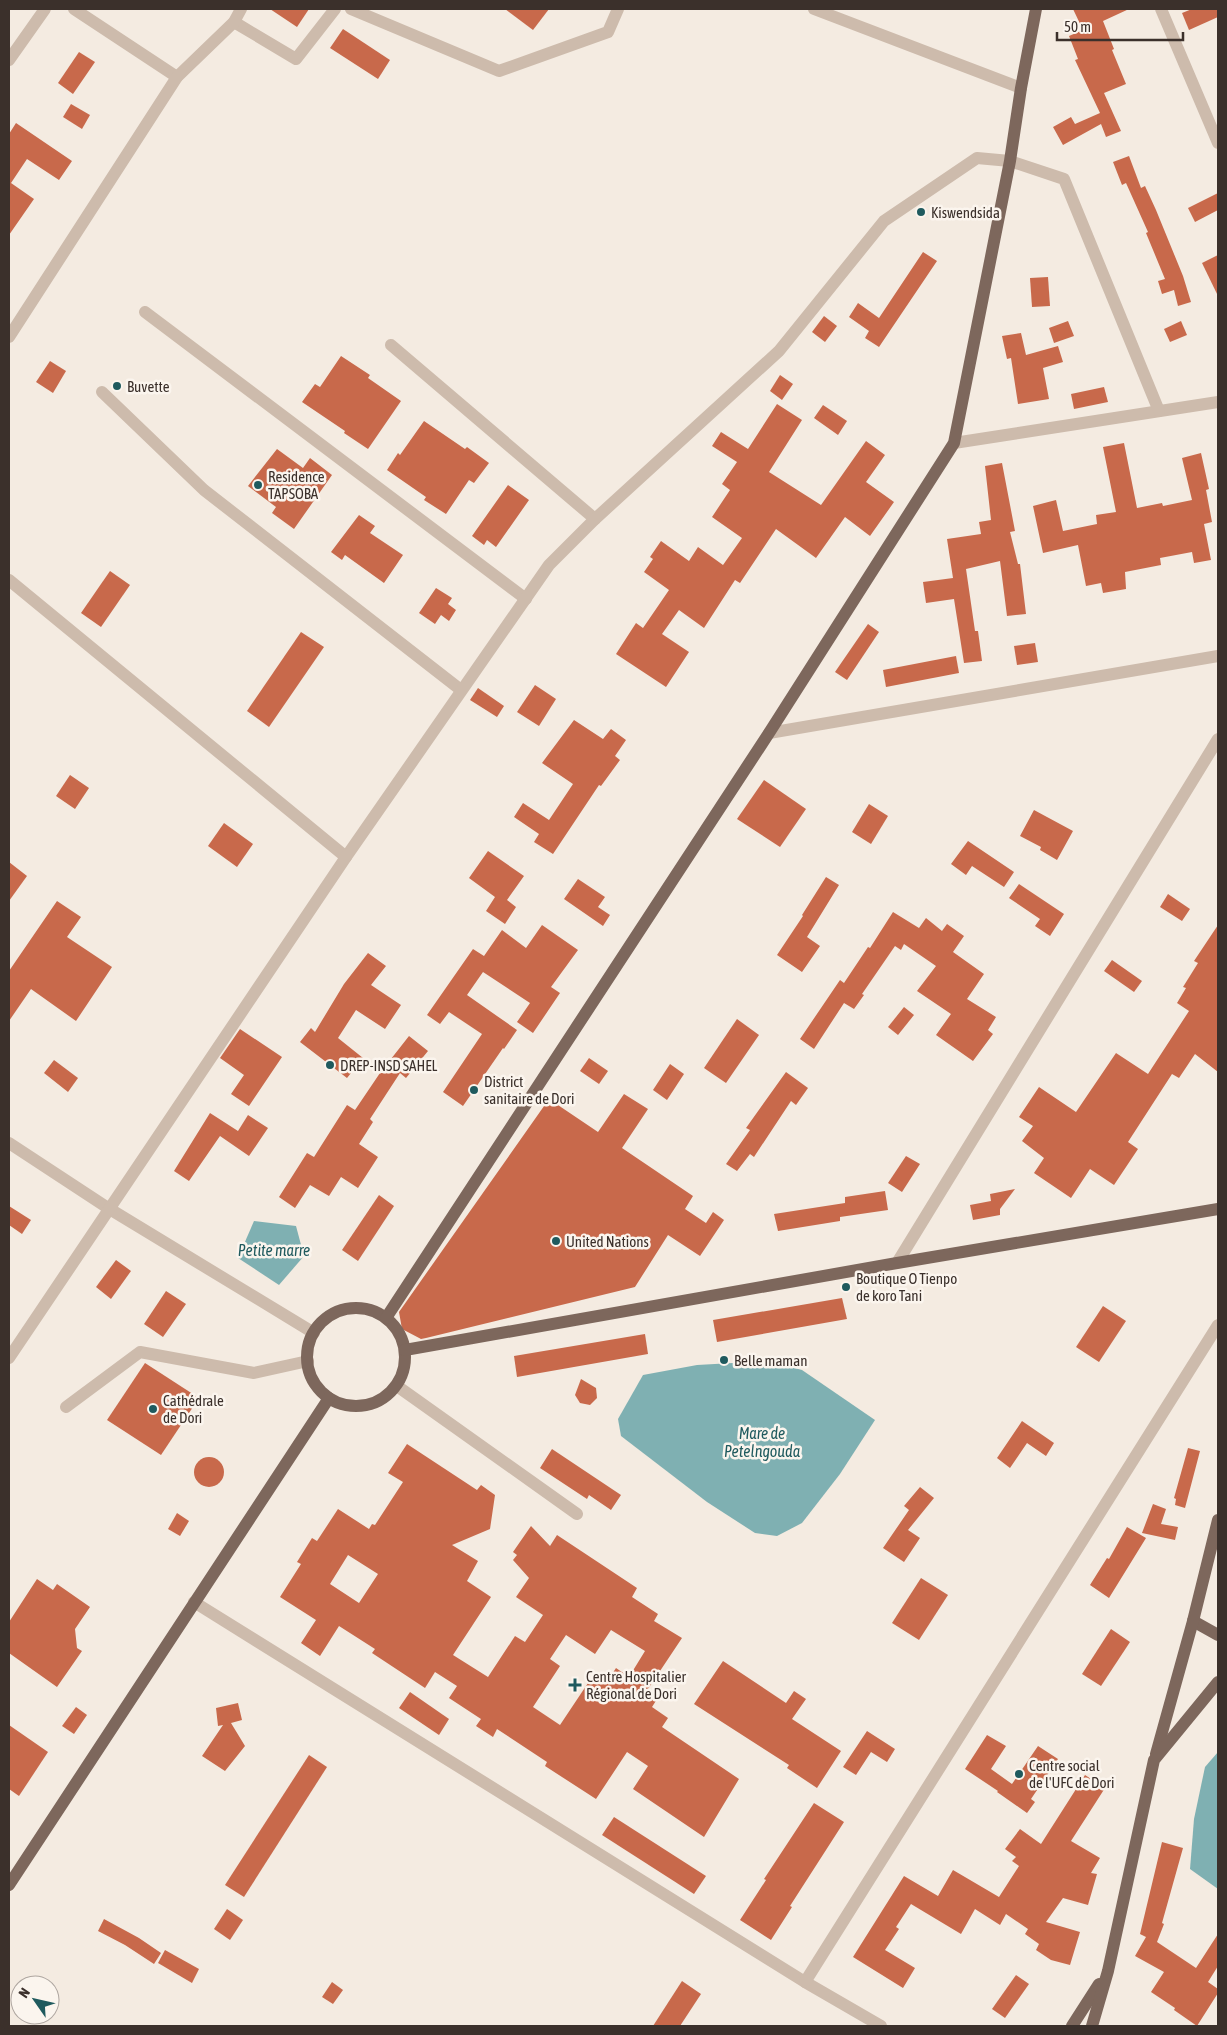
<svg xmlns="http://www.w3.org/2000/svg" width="1227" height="2035" font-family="'Asap Condensed',sans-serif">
	<rect width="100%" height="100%" fill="#f4ebe1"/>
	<g fill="#7fb0b2">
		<polygon points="254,1221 296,1226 304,1256 279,1285 238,1258"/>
		<polygon points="768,1361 802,1370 875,1420 840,1474 802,1523 777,1536 755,1533 707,1502 621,1436 618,1419 643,1375 697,1365"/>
		<polygon points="1218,1752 1218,1889 1190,1869 1194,1819 1205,1767"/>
	</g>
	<g fill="#c8694b" fill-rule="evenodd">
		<polygon points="270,9 309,9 297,27"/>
		<polygon points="505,9 549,9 533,30"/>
		<polygon points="1073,9 1129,9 1103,21 1114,49 1112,50 1126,84 1104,93 1121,131 1106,137 1101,124 1063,145 1053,127 1071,117 1075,124 1100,113 1075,60 1078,59 1069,36 1083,30"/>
		<polygon points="1192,9 1218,9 1218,17 1189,30 1182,13"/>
		<polygon points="343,29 390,60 378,79 330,48"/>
		<polygon points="79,52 95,62 73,94 58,83"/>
		<polygon points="71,104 90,115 82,129 63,117"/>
		<polygon points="16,123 72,161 59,180 27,159 11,183 34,199 9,235 9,134"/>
		<polygon points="1129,156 1141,188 1145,186 1156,210 1183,276 1191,302 1178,306 1174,290 1162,294 1158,281 1165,279 1146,233 1148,232 1126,183 1122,185 1113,162"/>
		<polygon points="1218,193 1218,210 1195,222 1188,208"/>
		<polygon points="923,252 937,261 879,347 865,338 869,331 849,317 858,303 879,318"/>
		<polygon points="1218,255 1218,296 1202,263"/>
		<polygon points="1048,277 1050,306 1032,307 1030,278"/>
		<polygon points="824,316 837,326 825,342 812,332"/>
		<polygon points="1068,321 1074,336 1054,343 1049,328"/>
		<polygon points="1181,321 1187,335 1170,342 1164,329"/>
		<polygon points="1021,333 1026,355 1058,346 1063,362 1043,368 1049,399 1018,404 1011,358 1007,359 1002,336"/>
		<polygon points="341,356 370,375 368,378 401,401 368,449 344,433 345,431 302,402 315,384 320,387"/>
		<polygon points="50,361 66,371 53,393 36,382"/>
		<polygon points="780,375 793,384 782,400 770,391"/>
		<polygon points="1104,387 1108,402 1074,409 1071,394"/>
		<polygon points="777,404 802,420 769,472 821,505 866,441 885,455 866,482 894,502 870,536 845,517 816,558 776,529 740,583 735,580 704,628 679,610 662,634 689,652 666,687 616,654 636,623 643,628 669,590 644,572 653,559 650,557 661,541 689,561 698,547 723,565 742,538 712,517 730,490 722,484 737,462 712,446 721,432 748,449"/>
		<polygon points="823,405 847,421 838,435 814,418"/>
		<polygon points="424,421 465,449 467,447 489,463 474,483 469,480 446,514 424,500 426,497 387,470 398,453 400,455"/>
		<polygon points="1124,443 1137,508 1162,503 1163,506 1192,500 1182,458 1201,453 1209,489 1206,490 1212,522 1204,524 1211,560 1194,563 1192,552 1160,558 1161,565 1125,572 1126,589 1103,593 1101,583 1086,586 1078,545 1043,553 1033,506 1056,500 1063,531 1097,524 1096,515 1116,512 1103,447"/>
		<polygon points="277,449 303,468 310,458 332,475 294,529 272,513 276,507 248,486"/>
		<polygon points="1002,463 1015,531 1010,532 1018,564 1020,564 1026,614 1007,616 1000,561 966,569 975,631 978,631 982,661 964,663 954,599 926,603 923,582 953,578 947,539 981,534 979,522 991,520 985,466"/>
		<polygon points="508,485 529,500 496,547 487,540 484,545 472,536"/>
		<polygon points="359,515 375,526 370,533 403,555 384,583 345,555 342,560 331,552"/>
		<polygon points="110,571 130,585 101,627 81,613"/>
		<polygon points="436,588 452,598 448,604 456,610 449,621 441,615 435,624 419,613"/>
		<polygon points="868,624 879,632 847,680 835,672"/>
		<polygon points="301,632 324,647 269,727 247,711"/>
		<polygon points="1035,643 1038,662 1017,665 1014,646"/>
		<polygon points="956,656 959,673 886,687 883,670"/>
		<polygon points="535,685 556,699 539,726 517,712"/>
		<polygon points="478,688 504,706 497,717 470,700"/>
		<polygon points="574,720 603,739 611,729 626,740 615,756 620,760 601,786 599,785 553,854 534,842 539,834 514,817 523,803 549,820 573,784 542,763"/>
		<polygon points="70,775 89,788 75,809 56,796"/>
		<polygon points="764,780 806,809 780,847 737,819"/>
		<polygon points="869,804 888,816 871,844 852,832"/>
		<polygon points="1034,810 1073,831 1057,860 1040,850 1041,847 1020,836"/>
		<polygon points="224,823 253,844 237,867 208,846"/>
		<polygon points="968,841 1014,872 1004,887 972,866 966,875 951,864"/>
		<polygon points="488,851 524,876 507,900 516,907 505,924 486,911 495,897 469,878"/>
		<polygon points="9,862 27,876 9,901"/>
		<polygon points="826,877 839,885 807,937 820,946 802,972 777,955 803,916 802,915"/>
		<polygon points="578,879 605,897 598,907 610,915 603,926 564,899"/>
		<polygon points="1019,884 1064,914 1050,936 1035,926 1040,919 1009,898"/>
		<polygon points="1168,894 1190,909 1182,921 1160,907"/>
		<polygon points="57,901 81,917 67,937 112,967 76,1021 31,989 9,1021 9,971"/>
		<polygon points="893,912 919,928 926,918 942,931 947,924 964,936 953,952 984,974 967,999 996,1017 988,1030 993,1034 973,1061 936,1035 951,1014 917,991 936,966 904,944 901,950 895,946 862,994 864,995 854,1009 844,1003 814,1049 800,1039 840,980 844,983 868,947 870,948"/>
		<polygon points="542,925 578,950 551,987 560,993 533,1033 517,1022 530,1003 483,972 467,995 517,1030 504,1049 503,1048 463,1106 443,1092 482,1034 449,1012 440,1024 427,1015 473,949 484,956 502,930 526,948"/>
		<polygon points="1218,925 1218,1072 1195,1054 1179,1078 1172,1074 1128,1142 1138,1149 1114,1185 1090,1169 1071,1198 1034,1173 1044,1158 1022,1141 1033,1126 1019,1117 1039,1087 1076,1112 1116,1053 1148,1074 1189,1011 1177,1003 1186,988 1183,987 1198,963 1194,961"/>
		<polygon points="368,953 386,966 371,985 401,1005 385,1029 356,1010 338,1038 363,1058 347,1078 300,1042 311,1028 315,1032 344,984"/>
		<polygon points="1112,960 1142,981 1134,992 1104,971"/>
		<polygon points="904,1007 914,1015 898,1035 888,1027"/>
		<polygon points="737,1019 759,1035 726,1083 704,1068"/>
		<polygon points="240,1029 282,1057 249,1106 231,1094 244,1075 220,1058"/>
		<polygon points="409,1036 428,1051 406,1078 400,1073 370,1119 373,1122 359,1144 378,1157 358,1188 341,1177 329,1196 310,1185 295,1208 279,1197 307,1153 314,1157 347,1105 355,1110 380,1073"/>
		<polygon points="589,1058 608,1071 599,1084 580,1071"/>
		<polygon points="54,1060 78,1078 68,1092 44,1073"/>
		<polygon points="670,1064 684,1074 667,1100 653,1090"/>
		<polygon points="786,1072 808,1088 796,1105 791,1101 754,1157 750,1154 737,1171 726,1164 750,1130 746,1128"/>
		<polygon points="624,1094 648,1109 622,1148 693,1196 685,1209 706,1223 713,1212 724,1220 700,1256 668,1235 635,1287 426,1338 421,1339 402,1329 399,1312 549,1099 598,1132"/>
		<polygon points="210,1113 238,1131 248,1115 268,1128 249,1156 220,1136 189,1181 174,1171"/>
		<polygon points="906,1156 920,1164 902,1192 888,1183"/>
		<polygon points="1015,1189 1000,1209 1000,1215 973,1220 970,1205 991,1201 990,1194"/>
		<polygon points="885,1191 888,1210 840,1217 840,1221 778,1231 774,1214 845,1203 845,1197"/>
		<polygon points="379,1195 394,1206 358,1261 342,1250"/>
		<polygon points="9,1206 31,1220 22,1234 9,1225"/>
		<polygon points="116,1260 131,1271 111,1299 96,1287"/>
		<polygon points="166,1291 186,1304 163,1337 144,1324"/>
		<polygon points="842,1298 847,1319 717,1342 713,1320"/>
		<polygon points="1103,1306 1126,1321 1099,1362 1076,1347"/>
		<polygon points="645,1334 648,1354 517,1377 514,1356"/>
		<polygon points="145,1363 199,1398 161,1455 107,1420"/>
		<polygon points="581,1379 596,1388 597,1398 590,1405 580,1403 575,1395"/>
		<polygon points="1022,1421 1054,1443 1046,1456 1027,1443 1010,1468 997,1458"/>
		<path d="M407 1444 477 1490 481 1485 495 1495 490 1529 452 1545 478 1561 467 1581 491 1597 453 1655 488 1677 515 1636 525 1642 543 1615 516 1597 529 1578 513 1560 517 1555 513 1552 531 1526 550 1546 557 1535 637 1588 632 1597 658 1614 654 1621 682 1638 648 1689 659 1696 652 1707 668 1718 662 1727 739 1779 704 1837 633 1789 648 1766 627 1752 596 1799 545 1766 547 1762 497 1729 493 1737 476 1726 481 1719 449 1698 457 1686 435 1672 425 1688 372 1653 375 1649 339 1626 320 1656 301 1643 316 1620 280 1597 301 1564 297 1562 312 1538 317 1541 338 1509 369 1529 372 1524 375 1525 403 1482 388 1473ZM348 1555 378 1574 359 1603 330 1584ZM611 1630 645 1651 629 1677 616 1668 607 1682 594 1674 560 1725 533 1707 560 1666 550 1659 566 1635 595 1654Z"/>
		<polygon points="1188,1448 1200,1451 1185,1508 1175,1505 1176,1499 1174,1498"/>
		<polygon points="552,1449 621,1495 611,1510 589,1495 587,1499 540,1468"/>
		<circle cx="209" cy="1472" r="15"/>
		<polygon points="920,1487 934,1498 908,1530 920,1538 904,1562 883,1548 909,1510 904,1506"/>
		<polygon points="1153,1504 1166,1509 1161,1524 1178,1527 1175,1540 1142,1533"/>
		<polygon points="177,1513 189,1521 180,1536 168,1529"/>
		<polygon points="1127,1527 1146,1538 1109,1598 1090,1585 1107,1558 1109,1559"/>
		<polygon points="921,1578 948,1595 919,1640 892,1623"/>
		<polygon points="37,1579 53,1590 57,1584 90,1607 75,1629 77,1648 82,1651 57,1687 9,1653 9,1622"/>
		<polygon points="1111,1629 1130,1642 1101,1686 1082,1674"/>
		<polygon points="723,1661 786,1703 794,1691 806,1699 792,1719 841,1751 817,1788 787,1768 789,1765 694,1704"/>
		<polygon points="410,1692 449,1719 439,1735 399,1708"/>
		<polygon points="238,1703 242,1720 231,1723 245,1746 225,1771 202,1756 223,1725 218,1726 216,1708"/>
		<polygon points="76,1707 87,1715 74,1734 62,1726"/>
		<polygon points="9,1725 48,1752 19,1796 9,1789"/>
		<polygon points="867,1731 895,1749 887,1762 871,1752 856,1775 843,1767"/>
		<polygon points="987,1735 1006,1746 991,1769 1012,1784 1038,1746 1058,1759 1031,1799 1035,1802 1027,1813 997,1792 998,1791 965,1769"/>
		<polygon points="309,1755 327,1767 244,1897 225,1885"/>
		<polygon points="1085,1775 1105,1788 1071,1841 1100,1858 1091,1873 1097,1874 1088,1905 1063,1898 1046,1922 1080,1932 1070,1965 1051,1960 1036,1950 1039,1944 1025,1934 1028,1929 1006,1914 1000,1925 975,1909 961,1934 911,1904 896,1927 899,1929 885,1950 915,1968 903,1988 853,1957 904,1876 938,1896 953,1870 999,1897 1019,1866 1012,1861 1016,1857 1005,1849 1020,1829 1041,1844"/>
		<polygon points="814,1803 844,1822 790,1906 792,1907 771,1940 740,1920 766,1880 764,1879"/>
		<polygon points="614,1817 706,1876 694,1894 602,1835"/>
		<polygon points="1162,1842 1183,1848 1162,1923 1164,1924 1157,1942 1196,1968 1218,1934 1218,1966 1208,1982 1218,1989 1218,1993 1197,2026 1174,2010 1175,2008 1151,1992 1164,1972 1135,1956 1146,1937 1140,1934"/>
		<polygon points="227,1909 243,1920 230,1940 214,1929"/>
		<polygon points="104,1919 139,1938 161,1953 154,1964 125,1945 98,1931"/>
		<polygon points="165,1950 199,1969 192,1983 158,1963"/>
		<polygon points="1016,1975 1029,1984 1005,2018 992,2009"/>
		<polygon points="682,1981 701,1994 680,2026 653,2026"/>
		<polygon points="332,1982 343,1990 333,2004 322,1997"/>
	</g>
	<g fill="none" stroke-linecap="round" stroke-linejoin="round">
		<g stroke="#cdbbac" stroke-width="12">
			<polyline points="74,9 177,77"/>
			<polyline points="351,9 499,71 608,32 618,9"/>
			<polyline points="814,9 1021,88"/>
			<polyline points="1161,9 1218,143"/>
			<polyline points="234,22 296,59 335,9"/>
			<polyline points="9,60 45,9"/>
			<polyline points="145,312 526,599"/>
			<polyline points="9,337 177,77 234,22 241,9"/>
			<polyline points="391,345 595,519"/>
			<polyline points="102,392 204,490 461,690"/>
			<polyline points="954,443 1218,402"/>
			<polyline points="9,580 346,857"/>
			<polyline points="769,733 1218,656"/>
			<polyline points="9,1143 108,1208 314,1333"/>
			<polyline points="897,1263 1218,739"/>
			<polyline points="9,1358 346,857 549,565 595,519 779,351 884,221 977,158 1010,161 1064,179 1159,411"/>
			<polyline points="397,1386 577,1514"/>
			<polyline points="66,1407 140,1352 254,1373 308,1361"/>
			<polyline points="194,1602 805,1982 881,2026"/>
			<polyline points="805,1982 1218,1325"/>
		</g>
		<g stroke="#7d675c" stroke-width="12">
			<circle cx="356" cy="1357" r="49"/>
			<polyline points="386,1318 769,733 954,443 1010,161 1021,88 1036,9"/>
			<polyline points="405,1350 897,1263 1218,1209"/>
			<polyline points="1193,1621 1218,1635"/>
			<polyline points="1156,1754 1193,1621 1218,1520"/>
			<polyline points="9,1885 329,1398"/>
			<polyline points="1072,2026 1099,1984"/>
			<polyline points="1092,2026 1108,1971 1154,1760 1218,1682"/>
		</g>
	</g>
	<g fill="#1f5a5e" stroke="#fbf5ee" stroke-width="2">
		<circle cx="921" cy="212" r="5"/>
		<circle cx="117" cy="386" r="5"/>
		<circle cx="258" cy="485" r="5"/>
		<circle cx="330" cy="1065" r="5"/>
		<circle cx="474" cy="1090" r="5"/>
		<circle cx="556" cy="1241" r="5"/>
		<circle cx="846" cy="1287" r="5"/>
		<circle cx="724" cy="1360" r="5"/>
		<circle cx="153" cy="1409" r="5"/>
		<path d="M572.5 1677.5h5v5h5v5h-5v5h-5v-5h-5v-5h5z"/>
		<circle cx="1019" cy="1774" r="5"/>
	</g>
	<g text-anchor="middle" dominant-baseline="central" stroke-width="5" stroke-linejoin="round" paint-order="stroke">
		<g font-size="15" fill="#3b302b" stroke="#fbf5ee" text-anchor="start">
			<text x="931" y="212">Kiswendsida</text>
			<text x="127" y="386">Buvette</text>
			<text x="268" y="476">Residence<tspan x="268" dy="17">TAPSOBA</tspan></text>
			<text x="340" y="1065">DREP-INSD SAHEL</text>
			<text x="484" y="1081">District<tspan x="484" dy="17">sanitaire de Dori</tspan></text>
			<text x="566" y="1241">United Nations</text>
			<text x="856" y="1278">Boutique O Tienpo<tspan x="856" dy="17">de koro Tani</tspan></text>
			<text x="734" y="1360">Belle maman</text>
			<text x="163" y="1400">Cathédrale<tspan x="163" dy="17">de Dori</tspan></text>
			<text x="586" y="1676">Centre Hospitalier<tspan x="586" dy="17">Régional de Dori</tspan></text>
			<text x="1029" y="1765">Centre social<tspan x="1029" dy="17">de l'UFC de Dori</tspan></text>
		</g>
		<g font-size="16" font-style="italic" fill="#1f5a5e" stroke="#fbf5ee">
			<text x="274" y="1250">Petite marre</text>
			<text x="762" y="1433">Mare de<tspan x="762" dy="18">Petelngouda</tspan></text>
		</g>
	</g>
	<rect width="1227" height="2035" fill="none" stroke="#3b302b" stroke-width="20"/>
	<g transform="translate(35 2000) rotate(304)"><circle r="24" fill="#fbf5ee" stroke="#aea6a0"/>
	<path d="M0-4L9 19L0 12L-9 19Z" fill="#1f5a5e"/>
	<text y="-8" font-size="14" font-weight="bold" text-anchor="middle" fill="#3b302b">N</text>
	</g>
	<path d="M1057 32v8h126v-8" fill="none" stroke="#3b302b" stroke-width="2.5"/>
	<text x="1064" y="32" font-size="15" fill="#3b302b" stroke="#fbf5ee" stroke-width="4" paint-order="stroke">50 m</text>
</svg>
